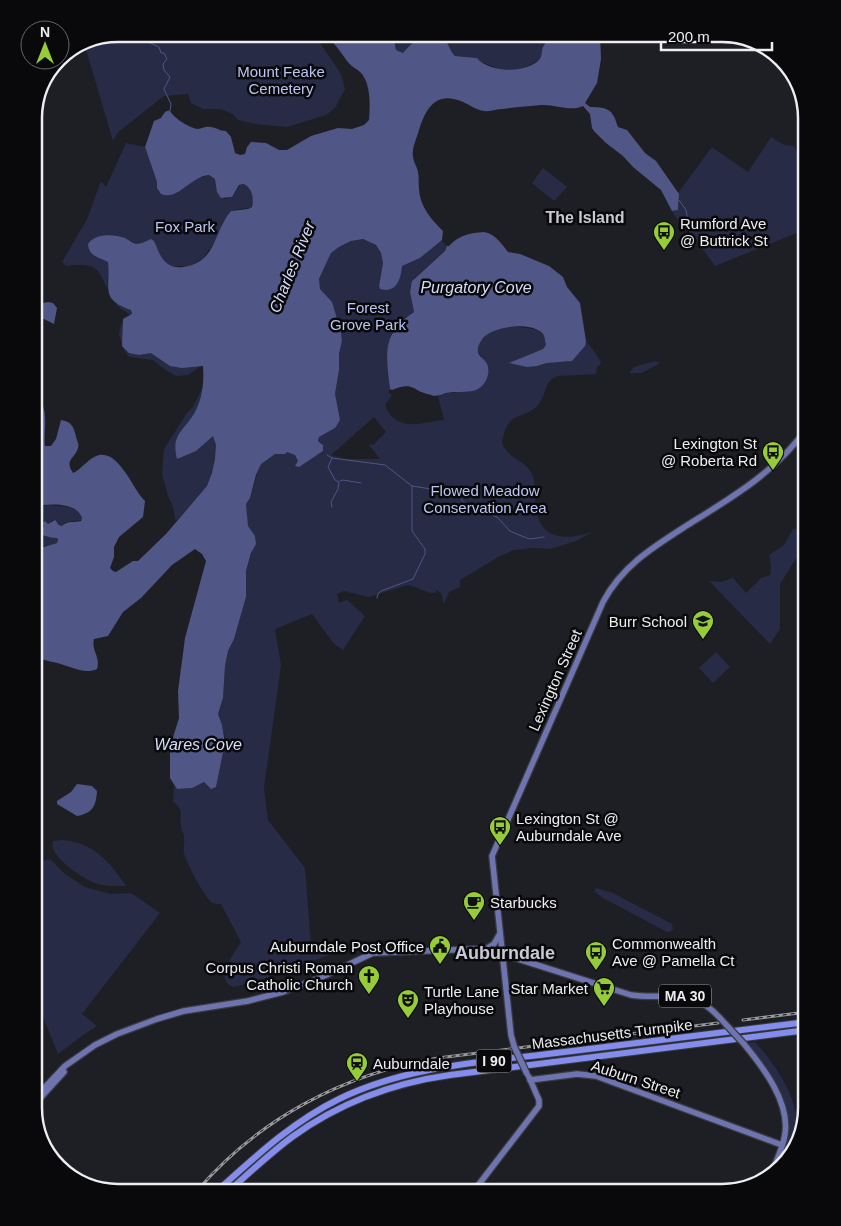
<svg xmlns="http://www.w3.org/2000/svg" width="841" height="1226" font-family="Helvetica,sans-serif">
	<rect width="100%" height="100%" fill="#1e1f24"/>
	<g fill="#272b45" fill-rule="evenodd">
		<polygon points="118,34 314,34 341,74 345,89 335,108 326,115 287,127 255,124 238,120 233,114 220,109 203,109 191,103 188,94 164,96 118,132 113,141 85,46"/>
		<polygon points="393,34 430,34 419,36 403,53 396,50"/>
		<polygon points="434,34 552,34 543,46 543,53 539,60 524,68 517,70 499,69 479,61 477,58 455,56 443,38"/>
		<path d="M771 137 784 145 794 146 800 157 807 150V203L803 205 807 229 715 266 690 231C681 228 677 218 672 211L678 210C679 205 680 198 678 193L712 147 748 172Z"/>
		<path d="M126 143 145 147 157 182V188L181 191 192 180 209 175 215 179 224 199 232 197 241 184 248 186C252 193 255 201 250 208L233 210 222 223 218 238 203 258 190 266H173L201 366 188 375 176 376 167 371 153 360 129 357 123 348 119 334 121 325 129 317V314L117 306 107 275 108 287 106 286C97 263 89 264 66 266L62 262 87 219 101 181 106 187Z"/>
		<polygon points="543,168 567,187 554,201 532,183"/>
		<path d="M357 239C372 239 383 249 383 264 382 273 378 281 380 289 396 294 401 278 402 266L420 258 439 241H442L447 246 445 251 414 278 410 292 414 312C391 326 385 342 388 369 389 376 391 386 389 393L392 395 385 405C397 434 421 422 444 420L438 396C453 390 473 395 485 382L484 360 478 352C478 327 510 325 528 328 533 329 539 330 542 334 545 337 545 341 546 345L543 349 510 363C519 365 526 367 535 366 545 365 557 359 567 362 575 357 584 350 586 341L591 347 601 362 600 365 597 367 596 374 559 376C544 379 547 394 539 404 525 421 508 408 502 442 505 457 524 460 531 472 537 483 534 495 536 507 539 540 566 541 592 532L576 541 550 549 533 548 514 550 500 556 460 580V587L449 592 444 604 441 593 437 590 435 593C425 593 417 586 407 585L369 597 344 591 337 594 339 603 347 600 365 616 343 650 334 644 312 614 275 629 281 665 264 788 268 820 305 868 311 945 329 955 258 981 233 987C213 978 234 954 241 942L221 904C217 904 213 904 210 901 202 892 187 864 184 853 183 848 185 843 184 837 184 833 181 831 181 826 179 814 185 811 173 802L174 784 177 789 191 788 204 782 209 788 216 787 224 748 225 737 218 714 223 698 225 666 228 651 234 639 246 597V571L253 549 248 546 246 504 250 498 263 455 285 450 318 455 323 451 322 443 318 441 319 436 335 428V394L339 370V354L342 341 341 332 325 295 320 289 318 282 331 253 339 247ZM374 417 386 432 373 445 371 444 369 445 380 459H345L331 455Z"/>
		<polygon points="655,361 660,363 642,373 629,373 634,367"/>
		<polygon points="207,378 220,451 208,487 177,520 175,519 173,507 168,496 162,474 164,449 187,413 193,407"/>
		<path d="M50 505C62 507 79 504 82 520L66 522 62 526 53 520 48 524 46 521H45L44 527 36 530 44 536 57 538 58 542 49 546 34 548V506Z"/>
		<polygon points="793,529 807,529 807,543 801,548 797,557 780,584 780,629 770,644 709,581 721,582 733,578 746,593 761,578 770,575 771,567 769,555 784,545"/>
		<polygon points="716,652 730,667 713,683 699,668"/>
		<path d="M62 840C93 842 110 862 126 886 116 886 105 887 95 883 83 879 47 855 53 841Z"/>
		<polygon points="50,859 65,874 85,887 110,894 131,893 160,913 82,1014 97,1026 83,1035 58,1054 34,994 34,860 42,861"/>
		<polygon points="596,888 613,893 672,924 673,929 670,932 667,932 603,898 594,891"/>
		<path d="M755 1042C781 1071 811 1116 790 1155 786 1162 777 1169 771 1175 777 1158 788 1137 785 1118 781 1093 758 1065 744 1044Z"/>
	</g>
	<g fill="#505686">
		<path d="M324 34H393L396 50 403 53C413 42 428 24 444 39 449 44 450 51 455 56L477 58C488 72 523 74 538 61 543 56 541 52 543 47 545 42 550 38 552 34H600L601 59 597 83 585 103 590 107C598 107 609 107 613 115 616 119 616 123 618 127L627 130 645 153 656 161 679 194 678 210 672 211 661 190 633 167 623 156 606 143 594 131 592 128 590 114 583 106C571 112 554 104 541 105 529 106 516 107 503 109 496 109 491 112 484 111 476 110 470 105 463 102 436 90 426 108 419 130 415 144 409 152 416 166 420 174 418 181 419 189 420 207 431 219 443 231L442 240 420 258 402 266C401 278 397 294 380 289L379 286 383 263 381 253 376 245 363 239 351 241 339 247 331 253 319 279 320 289 332 302 341 332 342 341 339 354V370L335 394 340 420 335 428 319 437 318 441 323 445V451L299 467 295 466 298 461 295 455 287 452 285 454H275L261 464 256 475 250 498 246 504 248 526 255 536 256 544 251 553 246 571V597L234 639 228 651 225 666 223 698 218 714 222 725 225 743 216 787 211 789 204 782 192 788 177 789 170 778V747L179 718 178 691 185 638 206 561 202 554 195 549 172 565 141 598 123 612 108 636 94 639C91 651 101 657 97 669 84 675 70 666 57 663 49 661 42 660 34 656V577L36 576 38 572 34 567V548L44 547 57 543 58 540 57 538C51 538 45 536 39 534L36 528 44 527 43 523 45 521 48 524 55 520 59 525 62 526C68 520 74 523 81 521L82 518C76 501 49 504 34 506V396C51 405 43 429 45 446H51L56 439 61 420C73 422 74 428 77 440 78 443 79 444 78 448 75 459 64 459 73 473 82 469 88 458 99 455 120 451 133 490 145 501L143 517 119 537 114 547V557L110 568 113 571 116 572 133 561H138L166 534 207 486 212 473 215 459 216 445 213 436 196 451 177 459C170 432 187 430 197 408 203 395 204 379 203 366L182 368 170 366 151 353 139 355 129 353 122 346 123 319 132 314 131 310C99 299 111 288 108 262 99 257 89 257 88 244 95 233 114 234 125 238 129 240 132 243 136 244 142 244 146 241 151 239L154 241C160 254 163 269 183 267 218 262 213 231 231 211L248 209 252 207C254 198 252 187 243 184L239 185 232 197 221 198 217 192 215 179 209 175C189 177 179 201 161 194L157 188V182L145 147 154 121 161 118C164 114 165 110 170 111 174 118 189 128 198 129 202 129 205 126 210 127 216 127 219 131 226 131L231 137 235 153 240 155 245 154 247 147 251 142 266 143 279 150H287L311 136 338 128 352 129 364 125 369 120C370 106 371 86 362 74 358 69 351 67 347 61 340 51 334 42 324 34Z"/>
		<path d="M484 232C495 234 502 244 508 252L520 254 549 266 563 277 567 287 580 303 586 341 585 346 572 361 547 363 537 366 527 367 509 363 543 349 546 345C545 342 545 337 543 334 532 321 493 326 483 338 480 342 477 347 478 352 479 357 485 359 487 364 491 373 486 386 476 390 467 393 456 391 446 393 441 395 436 397 431 395 411 391 415 381 392 390L390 389C386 354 381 334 414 312L410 292 412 281 445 251 447 246H449C459 235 470 233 484 232Z"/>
		<polygon points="48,302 53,303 57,308 54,324 44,319 39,320 34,325 34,307 38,304"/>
		<path d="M77 784 92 786 97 791C96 806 93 813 77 816L57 804V801L71 792Z"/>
	</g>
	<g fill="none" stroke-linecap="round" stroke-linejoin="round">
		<g stroke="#505686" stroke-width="1">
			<polyline points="149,34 147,39 148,42 159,47 161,53 164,53 167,59 163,64 164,70 170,77 164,89 171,104 170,111"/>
			<polyline points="679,200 686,210 690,232"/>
			<polyline points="327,455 332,458 385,465 412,486 457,493 465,504 497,517 510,531 519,535 530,539 544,537"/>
			<polyline points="332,458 328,467 335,480 339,482 338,489 331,502 332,507"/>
			<polyline points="340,481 343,480 361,483"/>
			<polyline points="377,598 378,594 381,591 413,579 425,554 425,549 412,531 412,486"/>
			<polyline points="807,707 806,703 807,700"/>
		</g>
		<g stroke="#3a3b3f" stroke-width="8">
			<g id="major">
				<polyline points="486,949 494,944 499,935"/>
				<path d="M744 1044C763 1067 790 1102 785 1134 783 1148 776 1161 771 1175"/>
				<path d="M514 1046 511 1035 492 856 603 602C622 566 653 547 686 526 731 498 776 472 807 428"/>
				<polyline points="530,1080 577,1074 596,1076 782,1145"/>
				<path d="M34 1099 65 1066 95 1045 117 1034 157 1019 184 1011 248 1001 283 992 322 977 373 953 474 949 490 950 631 995C670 1001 689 984 720 1018"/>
				<polyline points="34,1105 64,1072"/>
				<polyline points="473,1192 539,1106 539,1100 529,1077"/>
			</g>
		</g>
		<g stroke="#3a3b3f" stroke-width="8">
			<g id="highway">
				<path d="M216 1192C255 1157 292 1122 339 1099 407 1066 483 1062 556 1053 640 1043 724 1032 807 1022"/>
				<path d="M228 1192C249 1173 269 1154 292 1137 339 1103 393 1083 450 1075L807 1030"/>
			</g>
		</g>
		<use href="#major" stroke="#6e74af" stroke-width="5.5"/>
		<use href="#highway" stroke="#848deb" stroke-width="6"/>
		<g stroke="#98999d" stroke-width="3">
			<g id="rail">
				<polyline points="743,1020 807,1012"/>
				<path d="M196 1192C258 1119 343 1074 438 1058L718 1023"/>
			</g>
		</g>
		<use href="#rail" stroke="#09090b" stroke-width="1" stroke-dasharray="4" stroke-linecap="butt"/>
		<g stroke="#3a3b3f" stroke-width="8" stroke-linecap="butt">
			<g id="major-bridge">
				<polyline points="720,1018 744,1044"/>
				<polyline points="514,1046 527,1074"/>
			</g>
		</g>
		<use href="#major-bridge" stroke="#6e74af" stroke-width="5.5"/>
	</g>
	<defs>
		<g id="bus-pin" transform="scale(1.125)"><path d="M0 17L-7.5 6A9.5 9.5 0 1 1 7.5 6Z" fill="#96cc39" stroke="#09090b"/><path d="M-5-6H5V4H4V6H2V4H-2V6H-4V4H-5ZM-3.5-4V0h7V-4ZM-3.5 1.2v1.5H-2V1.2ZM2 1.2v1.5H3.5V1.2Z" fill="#111"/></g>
		<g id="school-pin" transform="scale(1.125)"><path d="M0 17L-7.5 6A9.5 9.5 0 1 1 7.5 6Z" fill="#96cc39" stroke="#09090b"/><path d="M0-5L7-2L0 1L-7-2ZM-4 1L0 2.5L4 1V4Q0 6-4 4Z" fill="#111"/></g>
		<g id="cafe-pin" transform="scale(1.125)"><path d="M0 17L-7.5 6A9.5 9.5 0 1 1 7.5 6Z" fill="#96cc39" stroke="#09090b"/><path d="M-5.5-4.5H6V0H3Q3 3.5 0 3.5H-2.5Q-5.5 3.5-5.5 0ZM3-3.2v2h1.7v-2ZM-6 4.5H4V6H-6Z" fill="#111"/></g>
		<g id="civic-pin" transform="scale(1.125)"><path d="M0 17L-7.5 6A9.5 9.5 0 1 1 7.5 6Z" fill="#96cc39" stroke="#09090b"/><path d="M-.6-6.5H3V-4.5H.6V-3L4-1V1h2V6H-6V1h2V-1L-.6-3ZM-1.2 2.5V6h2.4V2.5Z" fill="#111"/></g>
		<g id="church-pin" transform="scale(1.125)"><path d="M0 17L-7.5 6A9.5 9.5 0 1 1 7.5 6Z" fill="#96cc39" stroke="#09090b"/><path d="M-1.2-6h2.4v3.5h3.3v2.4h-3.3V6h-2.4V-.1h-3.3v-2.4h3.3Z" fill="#111"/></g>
		<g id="supermarket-pin" transform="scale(1.125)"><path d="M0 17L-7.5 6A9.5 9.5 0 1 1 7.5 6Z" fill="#96cc39" stroke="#09090b"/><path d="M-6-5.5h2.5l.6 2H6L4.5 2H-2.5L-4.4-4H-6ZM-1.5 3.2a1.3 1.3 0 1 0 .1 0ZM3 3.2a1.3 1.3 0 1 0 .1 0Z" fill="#111"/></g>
		<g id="theatre-pin" transform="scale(1.125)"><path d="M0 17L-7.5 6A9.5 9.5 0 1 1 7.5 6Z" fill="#96cc39" stroke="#09090b"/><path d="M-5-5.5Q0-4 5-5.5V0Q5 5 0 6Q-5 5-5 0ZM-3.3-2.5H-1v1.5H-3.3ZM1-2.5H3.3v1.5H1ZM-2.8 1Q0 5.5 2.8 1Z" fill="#111"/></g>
		<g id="station-pin" transform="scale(1.125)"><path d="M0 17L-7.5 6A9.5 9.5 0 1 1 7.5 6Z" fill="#96cc39" stroke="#09090b"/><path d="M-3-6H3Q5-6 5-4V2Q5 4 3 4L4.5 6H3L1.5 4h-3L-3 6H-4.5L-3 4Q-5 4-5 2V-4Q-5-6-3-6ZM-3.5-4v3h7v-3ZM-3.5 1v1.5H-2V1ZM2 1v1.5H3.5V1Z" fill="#111"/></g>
	</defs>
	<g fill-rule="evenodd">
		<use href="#bus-pin" x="664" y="232"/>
		<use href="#bus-pin" x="773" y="452"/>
		<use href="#school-pin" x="703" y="621"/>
		<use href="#bus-pin" x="500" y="827"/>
		<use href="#cafe-pin" x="474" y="902"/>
		<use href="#civic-pin" x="440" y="946"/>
		<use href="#bus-pin" x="596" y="952"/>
		<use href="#church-pin" x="369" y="976"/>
		<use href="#supermarket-pin" x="604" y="988"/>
		<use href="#theatre-pin" x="408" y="1000"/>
		<use href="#station-pin" x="357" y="1063"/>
	</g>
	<g text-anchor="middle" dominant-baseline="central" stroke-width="5" stroke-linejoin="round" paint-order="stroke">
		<g fill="#09090b" stroke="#a9a9ad" stroke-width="1">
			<rect x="659" y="984.5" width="52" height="23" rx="4"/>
			<rect x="476.5" y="1049.5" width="35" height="23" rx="4"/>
		</g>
		<g font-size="14" font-weight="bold" fill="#edeef2">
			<text x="685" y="996">MA 30</text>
			<text x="494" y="1061">I 90</text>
		</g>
		<g font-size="15" fill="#bcc4f1" stroke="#09090b">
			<text x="281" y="71">Mount Feake<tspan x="281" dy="17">Cemetery</tspan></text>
			<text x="185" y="226">Fox Park</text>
			<text x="368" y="307">Forest<tspan x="368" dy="17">Grove Park</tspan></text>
			<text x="485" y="490">Flowed Meadow<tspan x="485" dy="17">Conservation Area</tspan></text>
		</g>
		<g font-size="15" fill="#edeef2" stroke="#09090b" text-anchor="start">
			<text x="680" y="223">Rumford Ave<tspan x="680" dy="17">@ Buttrick St</tspan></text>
			<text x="757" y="443" text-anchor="end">Lexington St<tspan x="757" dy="17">@ Roberta Rd</tspan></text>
			<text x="687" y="621" text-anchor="end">Burr School</text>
			<text x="516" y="818">Lexington St @<tspan x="516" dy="17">Auburndale Ave</tspan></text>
			<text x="490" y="902">Starbucks</text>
			<text x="612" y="943">Commonwealth<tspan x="612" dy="17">Ave @ Pamella Ct</tspan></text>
			<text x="424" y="946" text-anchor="end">Auburndale Post Office</text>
			<text x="353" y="967" text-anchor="end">Corpus Christi Roman<tspan x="353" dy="17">Catholic Church</tspan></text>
			<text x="588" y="988" text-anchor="end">Star Market</text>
			<text x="424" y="991">Turtle Lane<tspan x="424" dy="17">Playhouse</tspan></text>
			<text x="373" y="1063">Auburndale</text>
		</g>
		<g font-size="15" fill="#edeef2" stroke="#09090b">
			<text transform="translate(555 680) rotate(-66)">Lexington Street</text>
			<text transform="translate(612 1034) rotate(-7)">Massachusetts Turnpike</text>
			<text transform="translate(636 1079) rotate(18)">Auburn Street</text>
		</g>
		<g font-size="16" font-weight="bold" fill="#c9cad1" stroke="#09090b">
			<text x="585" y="217">The Island</text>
		</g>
		<g font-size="16" font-style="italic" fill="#d6dbfb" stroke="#09090b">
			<text transform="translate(292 267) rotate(-68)">Charles River</text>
			<text x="476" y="287">Purgatory Cove</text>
			<text x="198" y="744">Wares Cove</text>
		</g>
		<g font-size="18" font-weight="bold" fill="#c9cad1" stroke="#09090b">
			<text x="505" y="953">Auburndale</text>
		</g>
	</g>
	<path d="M0 0H841V1226H0ZM118 42H722A76 76 0 0 1 798 118V1108A76 76 0 0 1 722 1184H118A76 76 0 0 1 42 1108V118A76 76 0 0 1 118 42Z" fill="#09090b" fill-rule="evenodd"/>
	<path fill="none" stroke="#edeef2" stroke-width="2.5" d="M118 42H722A76 76 0 0 1 798 118V1108A76 76 0 0 1 722 1184H118A76 76 0 0 1 42 1108V118A76 76 0 0 1 118 42Z"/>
	<g transform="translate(45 45)"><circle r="24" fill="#09090b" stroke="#646567"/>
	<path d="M0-4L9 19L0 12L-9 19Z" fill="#96cc39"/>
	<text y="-8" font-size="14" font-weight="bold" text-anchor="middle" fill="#edeef2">N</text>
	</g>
	<path d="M661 42v8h111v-8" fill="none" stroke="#edeef2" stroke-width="2.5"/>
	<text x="668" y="42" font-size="15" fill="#edeef2" stroke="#09090b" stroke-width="4" paint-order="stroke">200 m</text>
</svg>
